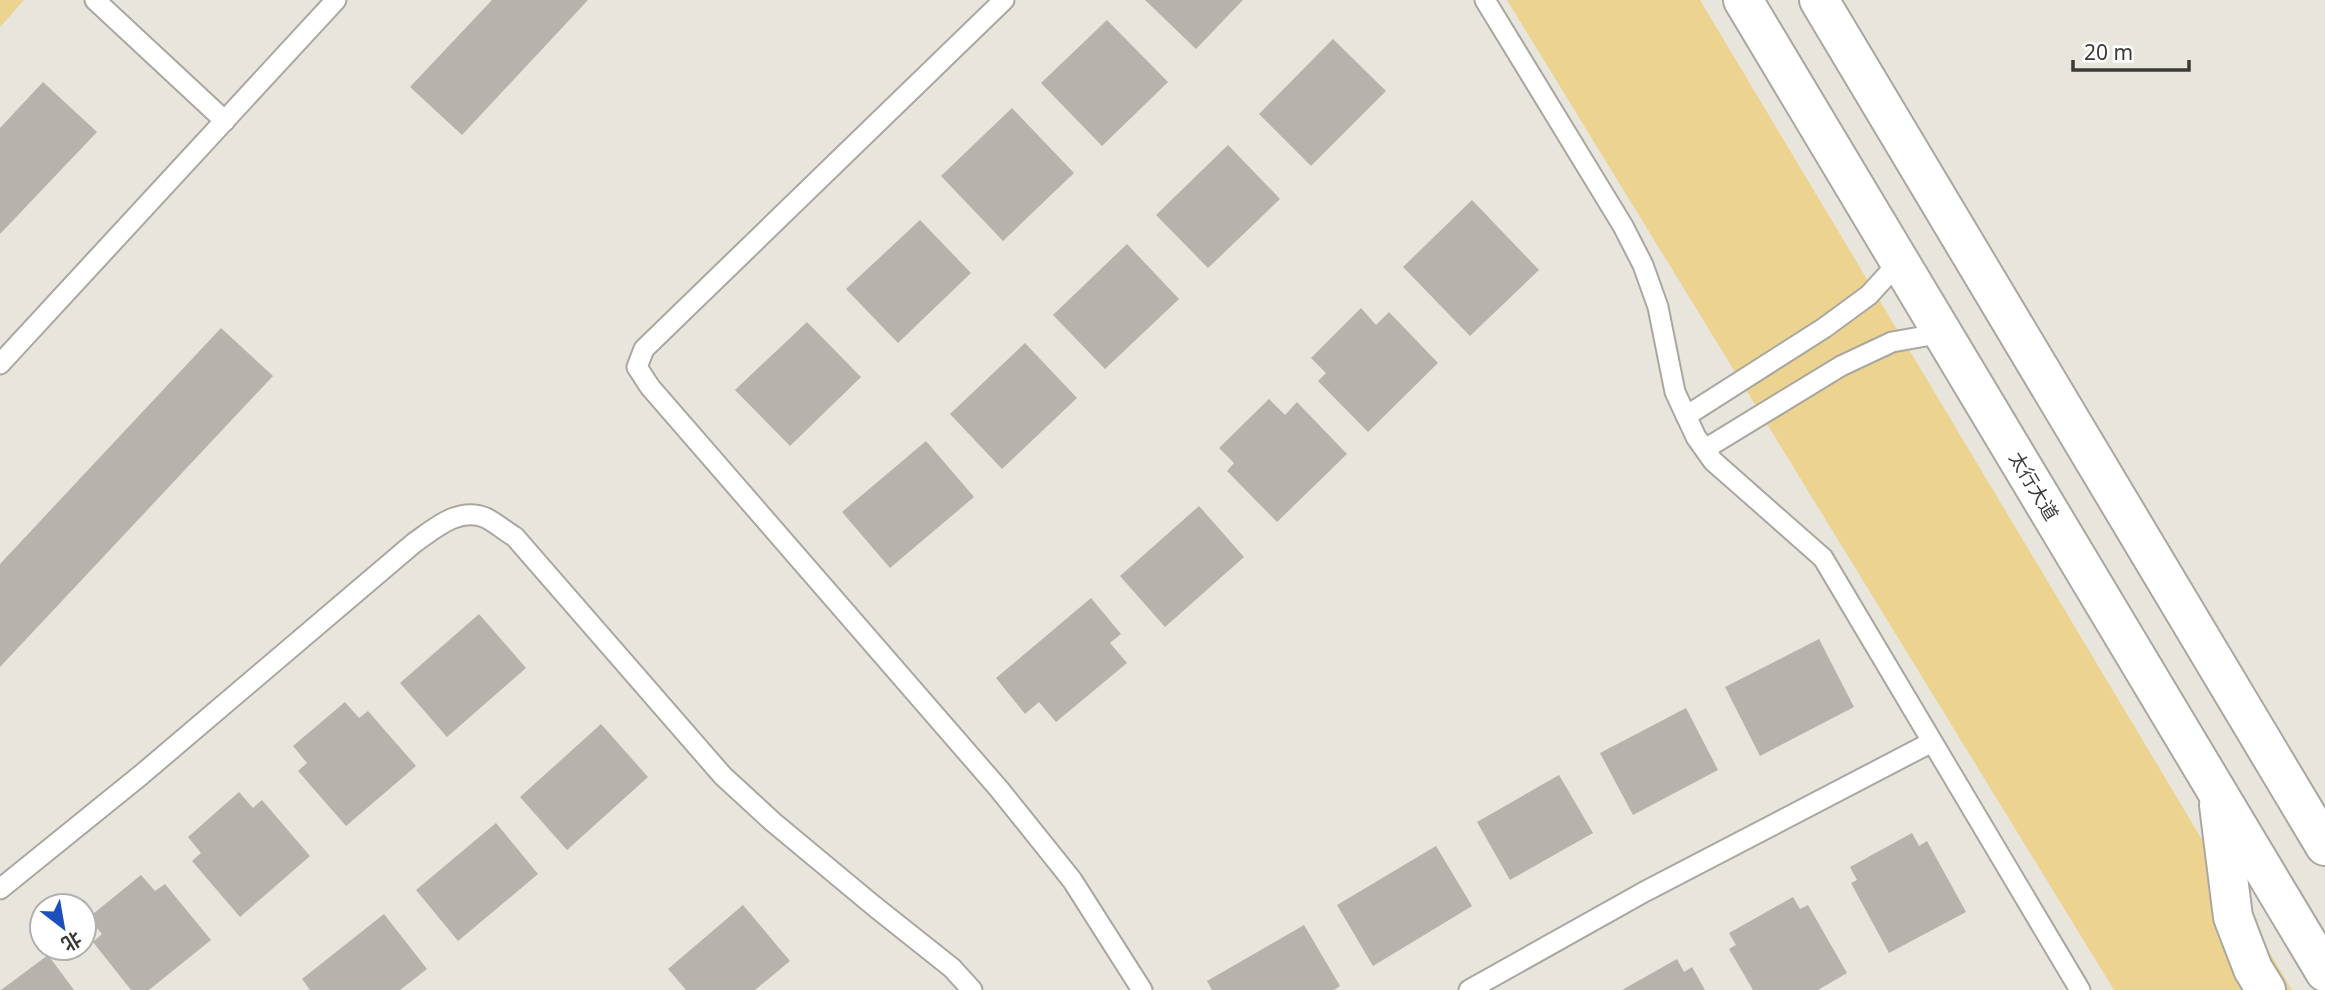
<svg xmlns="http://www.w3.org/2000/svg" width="2325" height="990" font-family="'Noto Sans','Noto Sans SC',sans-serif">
	<rect width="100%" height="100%" fill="#e8e5dd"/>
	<g fill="#ecd390">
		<polygon points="0,0 24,0 0,27"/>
		<polygon points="1507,0 1700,0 2292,990 2114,990"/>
	</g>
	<g fill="#b6b3ac">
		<polygon points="492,0 588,0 462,135 410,87"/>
		<polygon points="1145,0 1243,0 1196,49"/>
		<polygon points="1107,20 1168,82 1102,146 1041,83"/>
		<polygon points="1333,39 1386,91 1311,166 1259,114"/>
		<polygon points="43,82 97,132 0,234 0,128"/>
		<polygon points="1012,108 1074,173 1003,241 941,176"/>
		<polygon points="1228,145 1280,199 1208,268 1156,215"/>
		<polygon points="1472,200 1539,270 1470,336 1403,267"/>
		<polygon points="920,220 971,273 898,343 846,289"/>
		<polygon points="1127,244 1179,299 1105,369 1053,315"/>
		<polygon points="1361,308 1376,325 1389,312 1438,363 1368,432 1318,381 1326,373 1311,358"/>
		<polygon points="807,322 861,377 790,446 735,390"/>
		<polygon points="221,328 273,376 0,667 0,564"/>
		<polygon points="1025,343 1077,398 1002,469 950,414"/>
		<polygon points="1269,399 1285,415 1297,402 1347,454 1277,522 1227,471 1234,463 1219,448"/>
		<polygon points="926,441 974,497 890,568 842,512"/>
		<polygon points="1199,506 1244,557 1165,627 1120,576"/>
		<polygon points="1091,598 1121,634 1110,643 1127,663 1056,722 1039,702 1025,714 996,678"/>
		<polygon points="479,614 526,668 447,737 400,683"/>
		<polygon points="1819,639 1854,707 1760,756 1725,687"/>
		<polygon points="345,702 359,718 368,711 416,766 346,826 298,771 307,763 293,746"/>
		<polygon points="1686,708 1718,770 1633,815 1600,753"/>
		<polygon points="601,724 648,777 567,850 520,797"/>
		<polygon points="1559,775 1593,833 1510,880 1477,822"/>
		<polygon points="239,792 253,808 262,800 310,856 240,917 192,861 201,853 188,837"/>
		<polygon points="496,823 538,874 458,941 416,890"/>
		<polygon points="1912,833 1919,846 1927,841 1966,912 1889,953 1851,883 1857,880 1850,867"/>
		<polygon points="1436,846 1472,906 1373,966 1337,905"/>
		<polygon points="141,875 155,891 165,884 211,940 149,990 131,990 93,942 102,934 88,918"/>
		<polygon points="1793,897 1800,909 1808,905 1847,973 1818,990 1753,990 1729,949 1736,945 1729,933"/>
		<polygon points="743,905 790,961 755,990 686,990 668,969"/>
		<polygon points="384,914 427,969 400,990 310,990 302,979"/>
		<polygon points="1304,925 1340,986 1334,990 1212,990 1207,981"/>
		<polygon points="48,955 74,990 1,990"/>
		<polygon points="1677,959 1684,972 1692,967 1705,990 1622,990"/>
	</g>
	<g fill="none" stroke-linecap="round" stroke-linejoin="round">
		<g stroke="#aaa7a0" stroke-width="23">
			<g id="service">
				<polyline points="95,0 225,121"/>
				<polyline points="1004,0 644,349 637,367 650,387 999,789 1072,880 1142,990"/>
				<polyline points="1485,0 1623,226 1643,265 1658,307 1675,392 1696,437 1713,461 1823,558 2080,990"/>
				<polyline points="0,364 336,0"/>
				<polyline points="1686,416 1824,328 1869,295 1900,261"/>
				<polyline points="1705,449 1841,366 1892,342 1943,333"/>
				<path d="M0 889 141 775 414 543C434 529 459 506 486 518 496 523 505 531 515 537L723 776 773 822 874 906 952 968 972 990"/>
				<polyline points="1469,990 1644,892 1932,742"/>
			</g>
		</g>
		<g stroke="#aaa7a0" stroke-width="42">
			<g id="secondary">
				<polyline points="1743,0 2325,972"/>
				<polyline points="1819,0 2325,846"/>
				<polyline points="2219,805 2233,917 2253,969 2266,990"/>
			</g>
		</g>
		<use href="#service" stroke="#fff" stroke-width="19"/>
		<use href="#secondary" stroke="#fff" stroke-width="38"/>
	</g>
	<g text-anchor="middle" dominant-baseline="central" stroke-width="6" stroke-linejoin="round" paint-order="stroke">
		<g font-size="19" fill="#3c3a37" stroke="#fff">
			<text transform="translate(2034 486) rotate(59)">太行大道</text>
		</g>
	</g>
	<g transform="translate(63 927) rotate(149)"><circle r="33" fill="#ffffff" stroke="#b1b0af" stroke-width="2"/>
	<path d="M0-5L12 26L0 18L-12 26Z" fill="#1d4fbc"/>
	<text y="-10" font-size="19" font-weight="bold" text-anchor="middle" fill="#3c3a37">北</text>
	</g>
	<path d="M2073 60v10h116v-10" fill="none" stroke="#3c3a37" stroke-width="3.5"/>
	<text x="2084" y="60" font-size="21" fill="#3c3a37" stroke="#ffffff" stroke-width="5" paint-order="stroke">20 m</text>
</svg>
